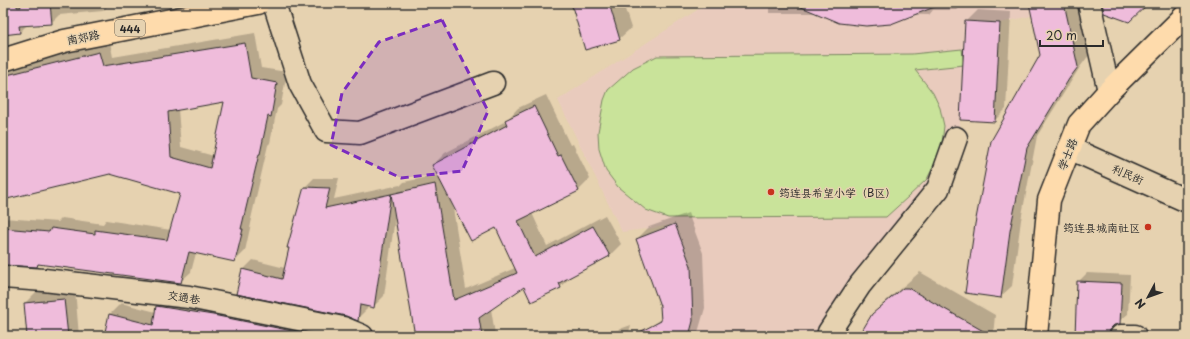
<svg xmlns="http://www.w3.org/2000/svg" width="1190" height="339" font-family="'Playpen Sans','LXGW WenKai TC',sans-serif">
	<rect width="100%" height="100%" fill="#e6d2b0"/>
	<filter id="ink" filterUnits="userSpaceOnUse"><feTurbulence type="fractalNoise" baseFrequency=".025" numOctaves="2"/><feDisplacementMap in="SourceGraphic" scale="8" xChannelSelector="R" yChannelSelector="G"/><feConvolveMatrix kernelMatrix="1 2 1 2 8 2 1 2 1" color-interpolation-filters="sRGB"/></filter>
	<g filter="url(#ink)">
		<polygon fill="#e9cbbd" points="708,3 1029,3 1031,16 1000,23 965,21 960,120 961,160 900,253 855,307 841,336 689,336 693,321 691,266 675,225 622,232 558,100"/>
		<polygon fill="#c9e39a" stroke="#7a8762" points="962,49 964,65 915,70 933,93 940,108 944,126 941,152 927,179 908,197 886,217 668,218 646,210 618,187 606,171 599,149 598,132 604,100 608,90 633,68 657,56 912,54"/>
		<g fill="#0003" fill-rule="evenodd">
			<polygon points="3,3 123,3 119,7 107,7 103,11 59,15 51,23 27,25 20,32 3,34"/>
			<polygon points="572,3 623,3 631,28 619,39"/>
			<polygon points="769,3 964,3 957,10 933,10 929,15 817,13 769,13"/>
			<polygon points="1030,3 1078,3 1089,55 1080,67 1037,136 1021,220 1012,286 1000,297 966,292 1041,55"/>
			<polygon points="978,10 1011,12 1006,109 994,121 966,22"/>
			<path d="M255 33 261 68 287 72 281 105 277 109 270 143 268 145 251 219H252L245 251 235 261 196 253 191 272 180 282 40 263 37 266 3 264V218L58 222 62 218 103 224 106 220 171 230 181 193 110 173 3 199V69L110 42 113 57ZM225 101 214 156 181 147 178 109Z"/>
			<path d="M546 95 570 145 573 144 590 179 578 191 532 213 547 246 605 215 621 244 609 256 573 275 560 287 524 286 491 309 495 334 493 336H416L395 218 384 296 374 306H368L367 309 357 319 243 270 253 260 285 268 304 188 314 178H339L334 199 400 185V186L404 182 438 175 433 165 445 153 506 121 518 108ZM452 202 496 227 515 268 466 289Z"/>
			<polygon points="688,213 703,253 705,308 697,336 658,336 653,326 662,317 661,306 637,239 649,227"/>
			<polygon points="920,272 995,315 993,336 860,336 872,315 887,300"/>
			<polygon points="1087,273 1130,275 1128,314 1117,323 1117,327 1120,336 1075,336 1078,282"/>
			<polygon points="75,289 79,336 28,336 25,303 36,292"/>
			<polygon points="168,295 317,323 315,336 105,336 110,314 121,303 156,312 157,306"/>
			<polygon points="631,325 628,336 601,336"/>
		</g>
		<g fill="#efbcdb" stroke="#2b2b2b" fill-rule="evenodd">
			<polygon points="3,3 17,3 17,7 21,7 20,4 50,3 52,24 19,26 20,33 3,35"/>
			<polygon points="571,3 609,3 620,40 585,50"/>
			<polygon points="792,3 848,3 937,6 891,24 866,26 839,23"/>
			<polygon points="1029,3 1064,3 1078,67 1069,79 1027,148 1010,231 1001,298 965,293 975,224 991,141 1040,55"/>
			<polygon points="1102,3 1149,3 1129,22 1104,13"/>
			<polygon points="965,21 1000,23 995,122 960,120"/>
			<path d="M245 43 251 78 277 83 271 117 268 116 260 154H259L241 229H243L235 262 189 252 181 283 38 264 37 267 3 265V228L49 232 51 228 95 234V230L167 240 180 194 110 174 3 200V76L99 52 103 66ZM224 102 210 168 171 157 168 112Z"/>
			<polygon points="534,106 558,156 561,155 579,191 518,221 535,257 593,226 610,256 559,283 561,288 531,302 524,287 479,318 482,336 415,336 391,194 435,184 454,300 517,273 496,228 471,241 432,165 507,125 505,120"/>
			<polygon points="304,187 330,188 325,208 391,194 374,308 360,305 358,321 346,316 236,294 242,269 282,279 289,248 287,248"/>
			<polygon points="675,224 691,266 693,321 689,336 632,336 661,321 660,306 636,239"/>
			<polygon points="1077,281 1122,283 1120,324 1114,325 1110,329 1109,336 1075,336"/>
			<polygon points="903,288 908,288 992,336 859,336 872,314"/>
			<polygon points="64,299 68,336 27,336 24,303"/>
			<polygon points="156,306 213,315 307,334 307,336 104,336 109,314 153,325"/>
		</g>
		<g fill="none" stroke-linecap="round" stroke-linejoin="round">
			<g stroke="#2b2b2b" stroke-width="25">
				<g id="minor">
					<polyline points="274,3 300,84 326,131 360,133 493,83"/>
					<polyline points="1089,3 1109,91"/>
					<polyline points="1069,148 1187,201"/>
					<polyline points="3,277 44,280 189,297 343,328 362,336"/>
					<polyline points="828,336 829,332 860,285 938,189 956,138"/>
					<polyline points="1121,336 1135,336"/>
				</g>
			</g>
			<g stroke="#2b2b2b" stroke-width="25">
				<g id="major">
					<polyline points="3,60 64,41 258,3"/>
					<polyline points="1036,336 1049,200 1079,124 1109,91 1187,14"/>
				</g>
			</g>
			<use href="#minor" stroke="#e6d2b0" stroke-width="22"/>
			<use href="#major" stroke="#fedbac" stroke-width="22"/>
		</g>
	</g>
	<path fill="#7b2cbf" fill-opacity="0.2" stroke="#7b2cbf" stroke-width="3" stroke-dasharray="8 5" stroke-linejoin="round" d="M442 20 488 111 462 171 401 178 331 145 342 93 379 42Z"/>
	<g fill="#c8321e" stroke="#e6d2b0" stroke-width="1.5">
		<circle cx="771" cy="192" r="4"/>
		<circle cx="1148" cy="227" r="4"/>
	</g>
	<g text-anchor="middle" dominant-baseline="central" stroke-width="3" stroke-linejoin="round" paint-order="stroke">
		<rect fill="#e6d2b0" stroke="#635d53" stroke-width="1" x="115" y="20" width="30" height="16" rx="3"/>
		<g font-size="10" font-weight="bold" fill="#2b2b2b">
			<text x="130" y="28">444</text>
		</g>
		<g font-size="11" fill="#2b2b2b" stroke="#e6d2b0">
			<text transform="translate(83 37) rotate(-11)">南郊路</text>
			<text transform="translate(1067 154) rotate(-68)">学士路</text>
			<text transform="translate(1128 174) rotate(24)">利民街</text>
			<text transform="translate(184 297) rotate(9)">交通巷</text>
		</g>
		<g font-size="11" fill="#2b2b2b" stroke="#e6d2b0" text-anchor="start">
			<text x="779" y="192">筠连县希望小学（B区）</text>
			<text x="1140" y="227" text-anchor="end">筠连县城南社区</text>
		</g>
	</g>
	<rect width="1190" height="339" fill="none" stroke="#e6d2b0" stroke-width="16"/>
	<rect x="8" y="8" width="1174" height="323" fill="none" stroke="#2b2b2b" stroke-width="1.5" filter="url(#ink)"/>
	<g transform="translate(1148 297) rotate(229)" stroke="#e6d2b0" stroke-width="3" paint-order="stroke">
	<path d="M0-3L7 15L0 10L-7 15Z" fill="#2b2b2b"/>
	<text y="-6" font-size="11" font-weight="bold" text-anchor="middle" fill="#2b2b2b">N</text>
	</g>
	<path d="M1040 40v6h63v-6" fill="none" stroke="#2b2b2b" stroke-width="2"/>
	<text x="1046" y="40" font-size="12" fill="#2b2b2b" stroke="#e6d2b0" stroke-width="3" paint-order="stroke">20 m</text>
</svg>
